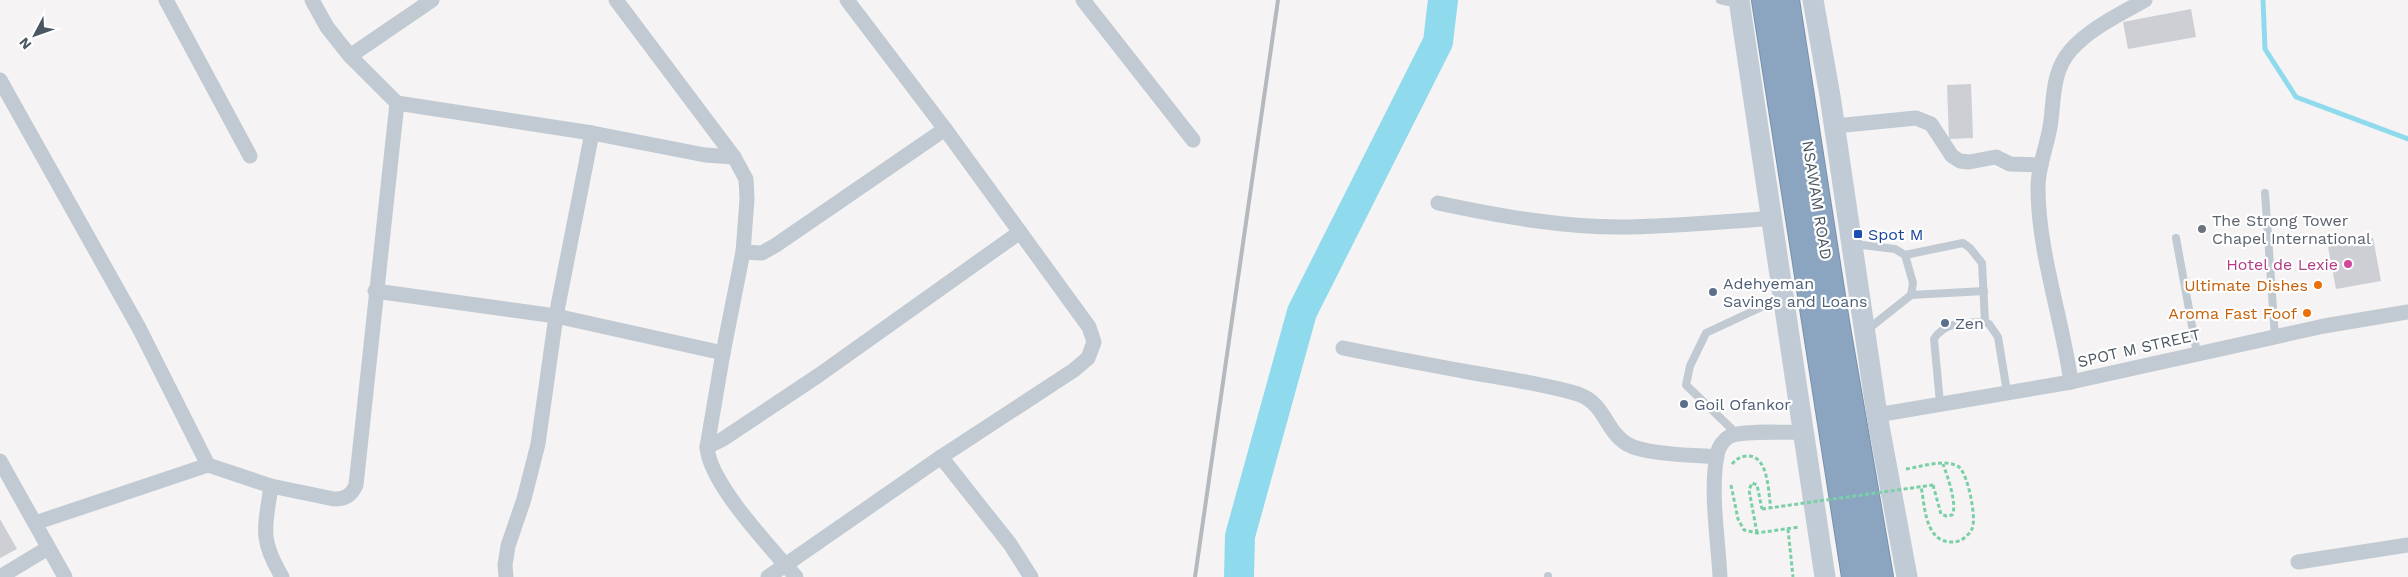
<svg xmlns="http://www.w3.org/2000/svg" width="2408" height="577" font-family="'Work Sans',sans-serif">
	<rect width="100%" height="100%" fill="#f5f3f3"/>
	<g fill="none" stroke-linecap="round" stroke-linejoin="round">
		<polyline stroke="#90daee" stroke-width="5" points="2263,0 2265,49 2296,97 2408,139"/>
		<polyline stroke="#90daee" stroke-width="30" points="1239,577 1240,536 1302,312 1438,42 1443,0"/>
	</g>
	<g fill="#cdcfd5">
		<polygon points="2191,9 2196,37 2128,49 2123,22"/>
		<polygon points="1971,84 1973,138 1949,139 1947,85"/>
		<polygon points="2373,238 2381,281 2336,289 2328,247"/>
		<polygon points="0,519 17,549 0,558"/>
	</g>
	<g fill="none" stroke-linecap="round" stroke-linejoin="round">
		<g stroke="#7690ad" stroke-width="28">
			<g id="highway">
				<polyline points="1765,0 1855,577"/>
				<polyline points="1786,0 1836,322 1880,577"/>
			</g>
		</g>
		<g stroke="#7ad0a6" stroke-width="3" stroke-dasharray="4 2.5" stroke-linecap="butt">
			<path d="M1732 464C1736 459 1740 457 1746 456 1769 454 1768 492 1771 509"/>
			<path d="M1906 469C1920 467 1946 458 1959 467 1968 474 1977 519 1972 529 1969 535 1961 542 1954 542 1925 544 1925 507 1921 486"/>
			<polyline points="1731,485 1738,519 1744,530 1757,533 1799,527"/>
			<path d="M1933 485 1941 514 1946 516 1952 515C1958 505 1947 475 1943 464"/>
			<polyline points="1788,529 1793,577"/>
			<polyline points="1757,533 1749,490 1752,483 1757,485 1762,509"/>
		</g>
		<g stroke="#c1cad2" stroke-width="8">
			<polyline points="1720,0 1738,4"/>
			<polyline points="2265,193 2275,337"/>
			<polyline points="2176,238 2197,353"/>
			<polyline points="1854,244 1895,249 1905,255 1913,283 1911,295 1867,330"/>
			<polyline points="1905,255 1963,243 1970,248 1982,263 1985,322"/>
			<polyline points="1911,295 1984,291"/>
			<path d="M1940 403 1934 339C1945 321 1966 323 1985 322L1989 324 1998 337 2007 392"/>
			<polyline points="1737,434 1686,385 1690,366 1706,333 1783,297"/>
			<polyline points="1548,576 1548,577"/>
		</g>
		<g stroke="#c1cad2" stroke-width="15">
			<polyline points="166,0 250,156"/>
			<polyline points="312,0 327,27 350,56 397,103 592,133 705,155 734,157"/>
			<path d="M616 0 734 157 746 179 747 199 743 252 723 353 707 447C709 483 771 548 796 577"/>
			<polyline points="1083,0 1193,140"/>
			<polyline points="350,56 432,0"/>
			<polyline points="0,80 139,328 208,465"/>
			<polyline points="1835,126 1916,118 1931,124 1952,156 1960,161 1969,162 1996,157 2010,164 2041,165"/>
			<path d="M1438 203C1499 216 1565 228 1628 227 1676 226 1725 222 1773 218"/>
			<polyline points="743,252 762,253 776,245 945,129"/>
			<polyline points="375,291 556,316 723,353"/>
			<path d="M1343 348C1387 357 1430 365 1474 373 1509 379 1544 384 1578 394 1606 404 1605 431 1627 444 1646 455 1695 455 1717 457"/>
			<path d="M2071 382C2062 317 2038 252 2038 187 2038 164 2049 142 2051 120 2054 95 2053 71 2070 51 2090 28 2119 15 2145 0"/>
			<polyline points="1877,415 2071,382 2324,326 2408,312"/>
			<polyline points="707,447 723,439 819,375 1020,232"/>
			<polyline points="941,457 1010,544 1031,577"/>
			<polyline points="0,461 65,577"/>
			<path d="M271 486C265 529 259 538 282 577"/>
			<path d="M35 523 208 465 271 486 334 499C345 499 351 496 356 485L397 103"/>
			<polyline points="2298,562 2408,545"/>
			<polyline points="0,577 48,548"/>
			<polyline points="506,577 505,565 508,546 524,499 538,444 556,316 592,133"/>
			<polyline points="768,577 941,457 1074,370 1088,358 1094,342 1089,327 945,129 847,0"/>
			<path d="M1720 577C1718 537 1710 494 1717 454 1719 447 1723 440 1730 436 1744 430 1786 433 1803 432"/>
		</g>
		<g stroke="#c1cbd6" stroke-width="21">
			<polyline points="1739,0 1825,577"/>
			<polyline points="1813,0 1830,96 1877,415 1907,577"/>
		</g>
		<use href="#highway" stroke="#8ba5c1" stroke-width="26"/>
		<polyline stroke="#b5b8bd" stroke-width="4" points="1195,577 1278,0"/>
		<polyline stroke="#7ad0a6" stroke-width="3" stroke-dasharray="4 2.5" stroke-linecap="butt" points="1762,509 1933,485"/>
	</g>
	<circle fill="#6b7280" stroke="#fff" stroke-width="2" cx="2202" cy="229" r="5"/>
	<rect fill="#1a4fb4" stroke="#fff" stroke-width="2" x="1853" y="229" width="10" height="10" rx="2.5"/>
	<circle fill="#d1479c" stroke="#fff" stroke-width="2" cx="2348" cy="264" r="5"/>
	<g fill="#e8710a" stroke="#fff" stroke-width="2">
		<circle cx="2318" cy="285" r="5"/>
		<circle cx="2307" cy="313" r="5"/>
	</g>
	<g fill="#5c6f8a" stroke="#fff" stroke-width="2">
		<circle cx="1713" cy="292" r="5"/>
		<circle cx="1945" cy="323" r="5"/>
		<circle cx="1684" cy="404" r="5"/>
	</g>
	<g text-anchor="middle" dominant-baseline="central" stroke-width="4.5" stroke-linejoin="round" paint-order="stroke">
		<g font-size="16" fill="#4a5661" stroke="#fff">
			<text transform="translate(1817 200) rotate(81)">NSAWAM ROAD</text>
			<text transform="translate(2139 348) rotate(-13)">SPOT M STREET</text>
		</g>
		<g font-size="16" fill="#5b616d" stroke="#fff" text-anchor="start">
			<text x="2212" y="220">The Strong Tower<tspan x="2212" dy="18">Chapel International</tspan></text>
		</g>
		<g font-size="16" fill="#164399" stroke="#fff" text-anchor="start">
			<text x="1868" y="234">Spot M</text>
		</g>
		<g font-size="16" fill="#b23c85" stroke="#fff" text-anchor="end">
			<text x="2338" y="264">Hotel de Lexie</text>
		</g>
		<g font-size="16" fill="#4e5e75" stroke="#fff" text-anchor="start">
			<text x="1723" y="283">Adehyeman<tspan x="1723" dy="18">Savings and Loans</tspan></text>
			<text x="1955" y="323">Zen</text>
			<text x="1694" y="404">Goil Ofankor</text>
		</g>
		<g font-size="16" fill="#c56008" stroke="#fff" text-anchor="end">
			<text x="2308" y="285">Ultimate Dishes</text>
			<text x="2297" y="313">Aroma Fast Foof</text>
		</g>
	</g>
	<g transform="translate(35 35) rotate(229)" stroke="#ffffff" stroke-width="4" paint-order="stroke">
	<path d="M0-4L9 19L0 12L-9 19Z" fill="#4a5661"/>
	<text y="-8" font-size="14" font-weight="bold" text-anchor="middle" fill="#4a5661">N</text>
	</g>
</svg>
